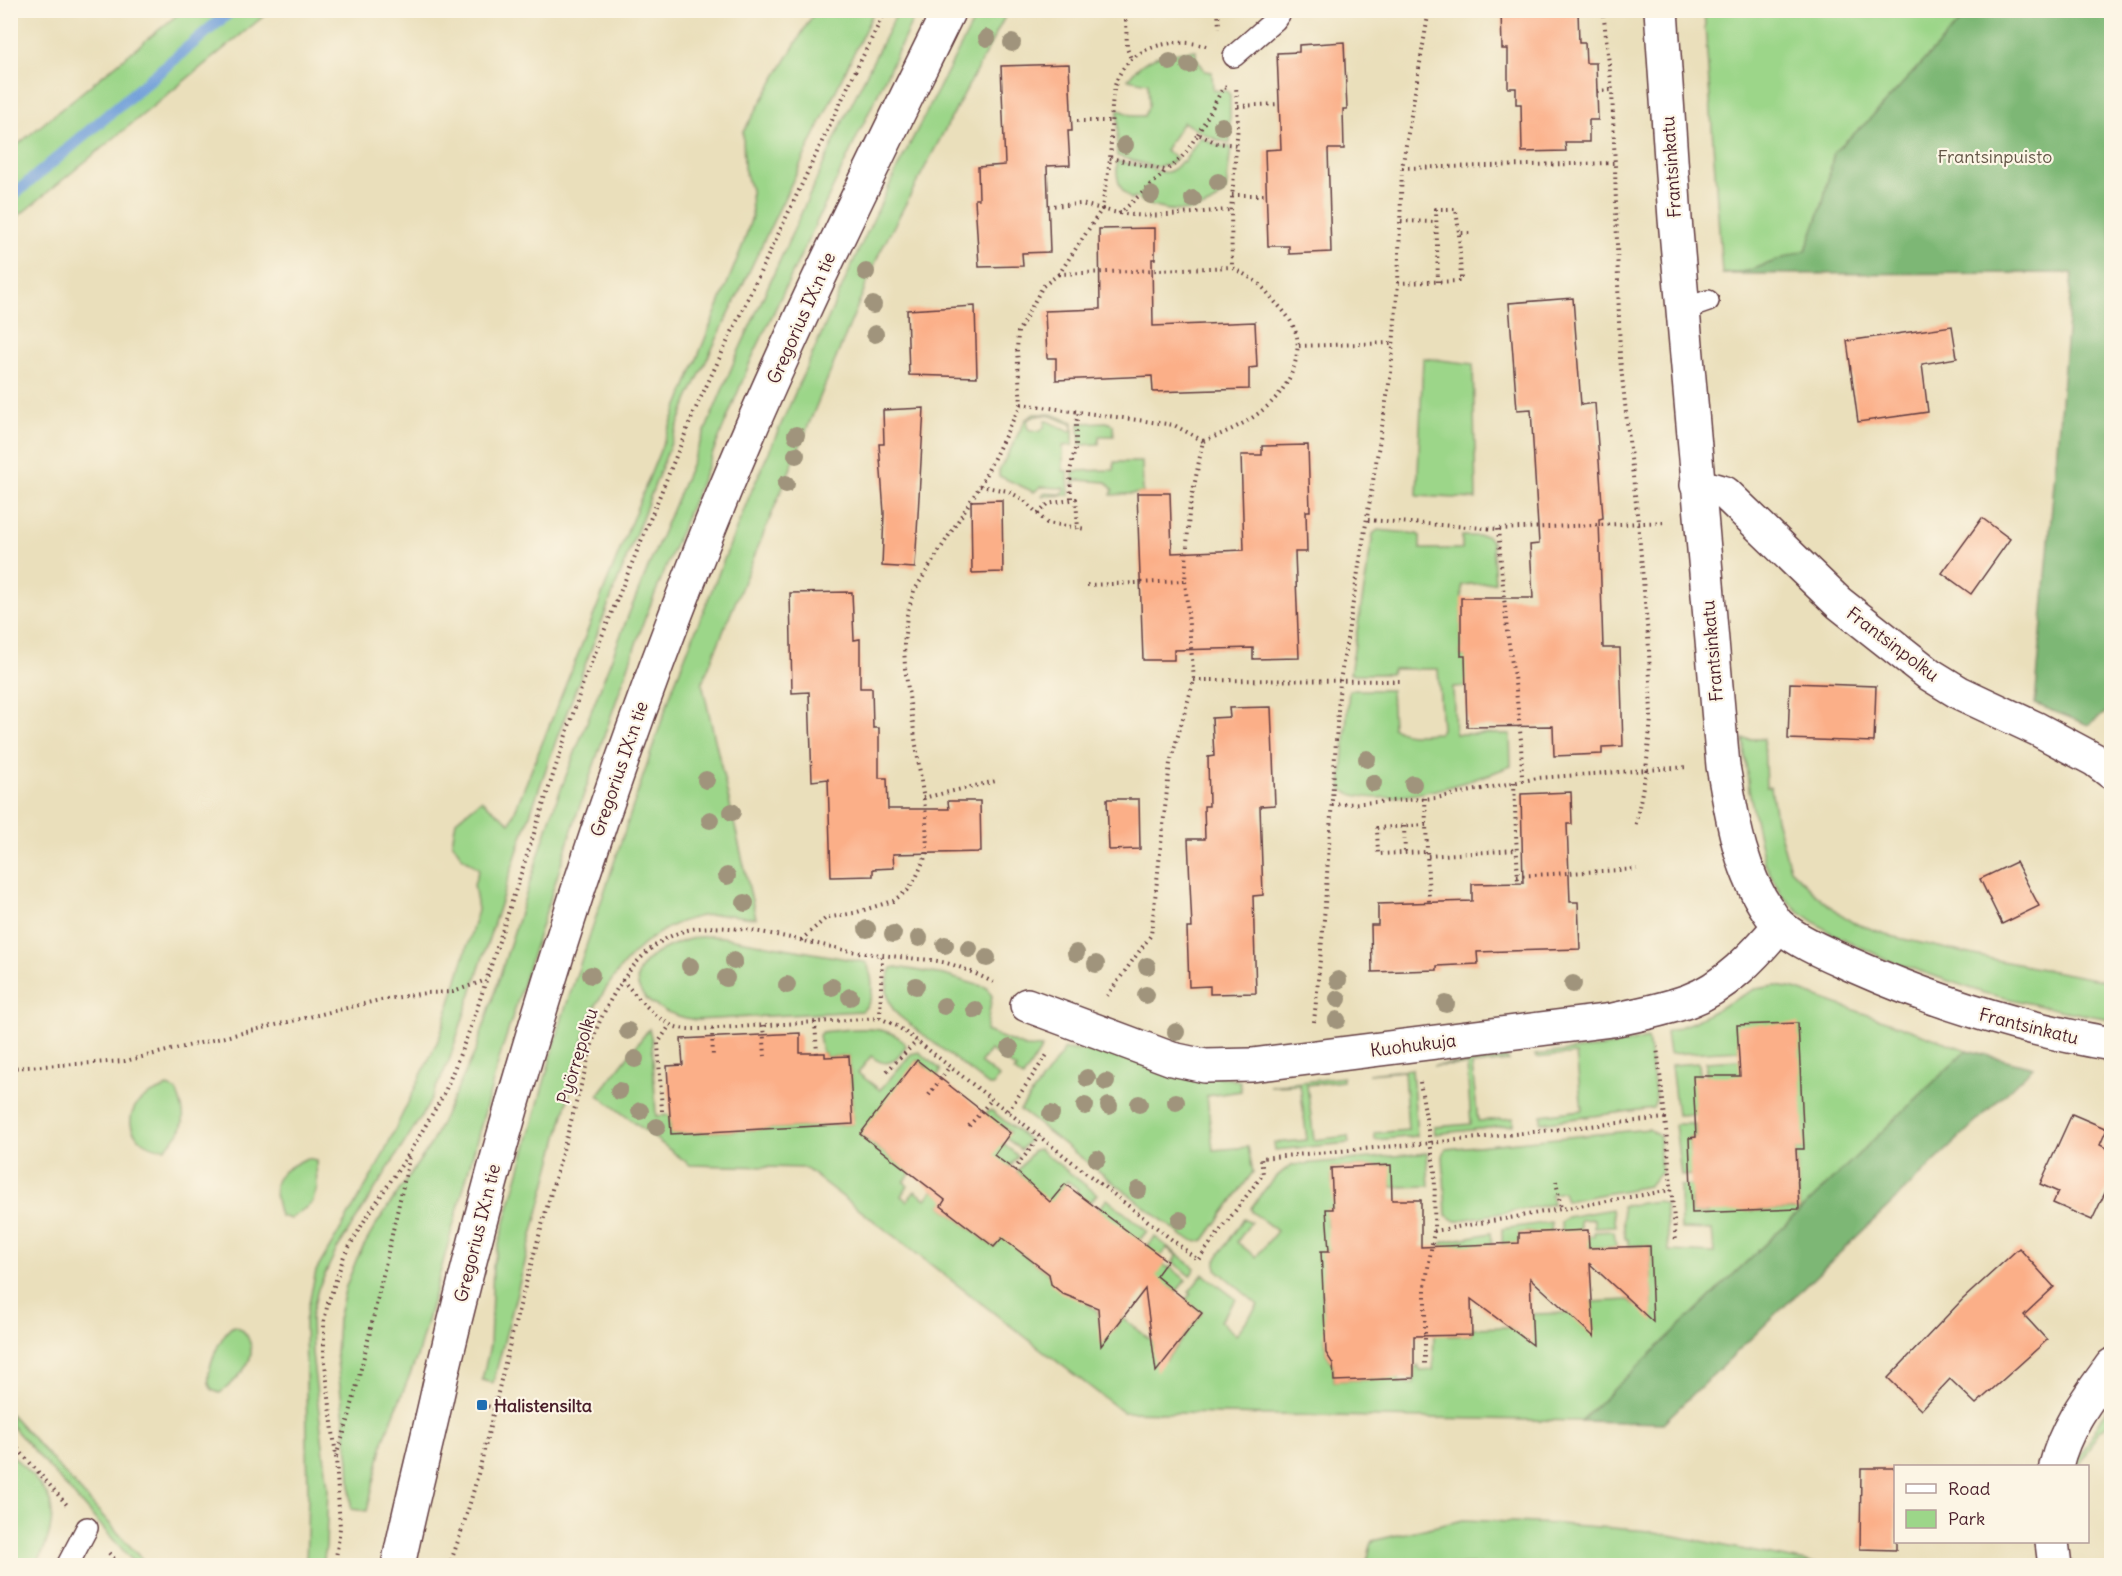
<svg xmlns="http://www.w3.org/2000/svg" width="2122" height="1576" font-family="Delius,sans-serif">
	<rect width="100%" height="100%" fill="#fcf5e5"/>
	<filter id="ink" filterUnits="userSpaceOnUse"><feTurbulence type="fractalNoise" baseFrequency=".0167" numOctaves="2"/><feDisplacementMap in="SourceGraphic" scale="12" xChannelSelector="R" yChannelSelector="G"/><feConvolveMatrix kernelMatrix="1 2 1 2 8 2 1 2 1" color-interpolation-filters="sRGB"/></filter>
	<filter id="wash" filterUnits="userSpaceOnUse"><feTurbulence type="fractalNoise" baseFrequency=".008" numOctaves="4" result="noise"/><feDisplacementMap in="SourceGraphic" scale="24" xChannelSelector="R" yChannelSelector="G"/><feGaussianBlur stdDeviation="1.35" result="paint"/><feColorMatrix in="noise" values="0 0 0 0 0 0 0 0 0 0 0 0 0 0 0 0 0 1.4 0 .05"/><feComposite in="paint" operator="in"/></filter>
	<g filter="url(#wash)">
		<rect width="100%" height="100%" fill="#eadfbb"/>
		<g fill="#9cd689" stroke="#737a5a" stroke-width="1.5" fill-rule="evenodd">
			<polygon points="182,11 270,11 11,222 11,150"/>
			<polygon points="815,11 874,11 688,399 558,735 522,837 449,1061 426,1109 337,1249 318,1289 311,1317 312,1353 328,1488 326,1546 323,1565 306,1565 308,1496 305,1321 316,1271 377,1167 440,1036 478,910 474,884 479,869 462,857 452,842 456,821 481,800 510,823 744,242 752,216 751,190 744,168 743,132"/>
			<polygon points="898,11 917,11 751,360 645,618 577,814 500,1056 417,1357 384,1439 367,1511 351,1509 349,1461 336,1353 338,1319 346,1286 357,1258 377,1223 431,1144 476,1050 554,807 630,611 736,357 844,119"/>
			<path d="M979 11H1008L879 254 702 683 756 918C741 917 724 913 709 915 651 922 616 967 590 1016L493 1383 482 1380 490 1345 493 1265 562 1018 673 687 751 492 855 258 900 163Z"/>
			<polygon points="1704,11 1970,11 1867,122 1834,152 1823,203 1806,250 1748,271 1722,274"/>
			<path d="M1196 50V57L1205 71 1212 72 1213 90 1227 91 1230 95V143C1212 140 1199 131 1183 122L1165 150 1177 158 1168 165 1155 167 1117 156 1118 109 1133 116H1144L1149 105 1148 83 1128 79C1146 54 1167 53 1196 50Z"/>
			<path d="M1200 137 1216 145 1231 147 1226 190C1207 218 1160 215 1135 197L1131 199C1118 189 1116 177 1117 161 1125 163 1134 164 1142 166 1160 170 1167 180 1182 161L1184 162Z"/>
			<polygon points="1423,358 1473,364 1476,499 1417,496"/>
			<path d="M1034 414H1051L1073 422V445L1063 446V471H1068L1069 495 1042 496 1044 493 1061 494 1064 491V488L1040 487 1034 492 999 476V471L1026 419ZM1044 415 1051 416 1072 424V430L1069 431 1047 421H1045L1044 427 1040 431 1030 430 1027 427 1028 419 1036 416Z"/>
			<polygon points="1107,422 1113,425 1114,436 1099,436 1099,444 1080,445 1079,423"/>
			<polygon points="1114,462 1142,462 1143,493 1111,495 1113,490 1106,482 1078,480 1073,484 1073,471 1114,470"/>
			<path d="M1378 530 1418 534 1420 536V549H1462V536H1487L1492 542 1495 582 1462 585 1461 656H1474V686L1453 687 1455 734H1510L1511 766C1474 781 1377 813 1341 789L1349 690H1391L1393 727C1405 738 1425 733 1439 733L1442 729 1438 669H1393L1390 674H1350L1373 534Z"/>
			<polygon points="1743,739 1764,739 1766,787 1771,787 1776,819 1790,869 1822,900 1852,922 1894,937 2001,961 2111,982 2111,1019 2059,1010 1984,993 1890,961 1831,933 1800,912 1782,896 1764,862 1749,790"/>
			<path d="M709 936 722 937 864 962 867 963C873 979 876 1000 862 1011L696 1020C676 1017 632 1003 638 975 644 952 688 937 709 936Z"/>
			<path d="M896 967 944 975 974 984 986 987 992 996 986 1031 1025 1047 1042 1048 1023 1078 1014 1071 1016 1069 990 1050 980 1063 999 1077 993 1086H990L899 1016C885 1003 884 984 892 968Z"/>
			<path d="M1775 986 1795 989 1967 1050 1581 1421 1123 1412 805 1168 690 1165 598 1095 649 1029 652 1041 656 1116 670 1115 671 1134 853 1124 849 1056 825 1057V1053H822L819 1035 822 1032C845 1030 893 1021 906 1046 895 1062 887 1069 871 1056L858 1073 880 1090 911 1054 919 1052 940 1069V1073L934 1080 923 1074 928 1068 917 1060 904 1081 862 1136 911 1173 904 1182 908 1186 901 1196 907 1201 915 1191 926 1199 933 1190 946 1200 941 1206 994 1247 1037 1193 1017 1172 1034 1150 1039 1149 1097 1194 1086 1206 1072 1197 1078 1189 1067 1181 1018 1250 1098 1312 1099 1321 1112 1331 1123 1318 1152 1341 1154 1350 1166 1360 1202 1313 1185 1300 1191 1294 1189 1292 1203 1274 1236 1299 1220 1321 1236 1335 1258 1305 1216 1269V1260L1244 1218 1251 1222 1237 1242 1256 1257 1277 1231 1252 1212 1251 1208C1263 1191 1274 1176 1292 1165L1427 1153 1429 1186 1391 1187 1390 1165 1332 1168V1184L1340 1208 1327 1209V1226L1334 1233 1335 1251H1322L1330 1293H1323L1324 1311 1331 1317 1325 1338 1326 1353 1333 1364 1334 1381 1386 1379 1398 1369 1399 1383 1414 1384V1369L1418 1366 1421 1371 1433 1370 1436 1253 1443 1242 1491 1233 1493 1251 1447 1276 1449 1336 1472 1335V1328L1509 1327 1516 1332 1532 1314 1568 1313 1592 1302 1629 1300 1636 1306H1652L1650 1246H1628V1239H1625L1622 1206 1658 1201 1665 1204 1669 1251 1714 1253 1712 1230 1681 1229 1680 1186 1697 1185 1691 1200 1692 1213H1708L1707 1199 1744 1183 1746 1211 1799 1209 1796 1149H1803L1739 1050 1669 1054 1666 1032 1693 1022 1755 989Z"/>
			<polygon points="1648,1038 1656,1100 1653,1108 1541,1123 1541,1115 1582,1110 1576,1054 1536,1058 1535,1055 1618,1045"/>
			<polygon points="1065,1049 1103,1052 1240,1081 1241,1091 1207,1096 1213,1150 1248,1147 1253,1172 1204,1240 1197,1242 1184,1237 1020,1110"/>
			<polygon points="1507,1058 1508,1061 1472,1065 1478,1121 1513,1118 1513,1125 1435,1134 1434,1127 1471,1124 1467,1065 1433,1066"/>
			<polygon points="1739,1060 1746,1061 1742,1112 1677,1115 1671,1065 1699,1063 1700,1077 1706,1076 1706,1062"/>
			<polygon points="1412,1069 1417,1136 1375,1140 1375,1133 1408,1130 1404,1071 1368,1074"/>
			<polygon points="1343,1077 1343,1081 1307,1085 1314,1140 1348,1136 1349,1143 1275,1150 1274,1143 1307,1140 1300,1085 1269,1086"/>
			<path d="M167 1087 176 1090C187 1116 188 1128 165 1148 143 1148 122 1130 135 1107 141 1096 157 1092 167 1087Z"/>
			<polygon points="988,1111 992,1111 1029,1140 1021,1150 1006,1138 1010,1132 999,1124 990,1135 1002,1142 1018,1156 1010,1167 989,1156 973,1129"/>
			<polygon points="1675,1124 1695,1124 1696,1137 1689,1138 1690,1152 1744,1171 1681,1176"/>
			<polygon points="1649,1129 1659,1136 1661,1172 1648,1186 1566,1201 1563,1192 1551,1194 1553,1204 1455,1221 1446,1215 1443,1155 1446,1149"/>
			<path d="M307 1158 316 1160 317 1188 312 1203 290 1219 280 1216C270 1179 273 1175 307 1158Z"/>
			<polygon points="1107,1199 1147,1231 1135,1245 1085,1226"/>
			<polygon points="1612,1209 1615,1226 1594,1227 1594,1219 1580,1220 1580,1236 1594,1236 1594,1232 1614,1231 1616,1247 1586,1248 1563,1252 1561,1222 1567,1217"/>
			<polygon points="1551,1222 1552,1238 1533,1239 1533,1232 1519,1233 1519,1248 1503,1265 1502,1229"/>
			<polygon points="1155,1237 1195,1268 1190,1276 1173,1262 1177,1256 1167,1248 1157,1260 1168,1268 1170,1267 1186,1280 1176,1292 1133,1263"/>
			<path d="M234 1326C251 1331 255 1351 247 1365 240 1376 230 1386 220 1393 216 1392 213 1391 211 1388 202 1376 221 1331 234 1326Z"/>
			<polygon points="2111,1402 2111,1423 2099,1431 2079,1466 2074,1466"/>
			<polygon points="10,1414 11,1414 147,1565 136,1565 11,1425"/>
			<path d="M10 1453C22 1465 39 1481 47 1495 59 1514 46 1548 36 1565H11Z"/>
			<polygon points="1463,1520 1558,1524 1650,1531 1821,1565 1366,1565 1372,1541"/>
		</g>
		<g fill="#7db775" stroke="#646b50" stroke-width="1.5">
			<polygon points="1970,11 2111,11 2112,708 2088,725 2035,704 2072,273 1722,274 1748,271 1806,250 1823,203 1834,152 1867,122"/>
			<polygon points="1967,1050 2033,1067 1663,1423 1581,1421"/>
		</g>
		<g fill="none" stroke-linecap="round" stroke-linejoin="round">
			<polyline stroke="#6f9fd9" stroke-width="12" points="10,198 232,10"/>
		</g>
		<g id="blocks">
			<g fill="#fbaf88">
				<polygon points="1501,10 1578,10 1579,43 1585,43 1586,63 1596,63 1598,120 1589,120 1589,142 1565,142 1566,151 1522,152 1521,104 1516,104 1516,88 1508,88 1508,49 1502,49"/>
				<polygon points="1344,42 1347,109 1343,109 1344,149 1328,149 1331,252 1289,254 1289,246 1268,246 1265,150 1281,149 1277,53 1299,52 1299,45"/>
				<polygon points="1069,64 1072,131 1068,131 1070,165 1047,166 1050,252 1022,253 1023,266 979,267 975,199 979,199 978,167 1005,165 1001,66"/>
				<polygon points="1155,228 1155,259 1152,259 1153,326 1255,322 1257,367 1249,368 1249,389 1153,392 1152,376 1056,380 1056,358 1047,358 1045,311 1100,309 1099,229"/>
				<polygon points="1573,298 1581,405 1595,403 1603,518 1599,519 1603,648 1620,648 1623,746 1602,747 1602,754 1554,756 1553,726 1467,727 1465,656 1461,656 1461,598 1533,598 1530,545 1539,544 1531,409 1517,410 1509,303"/>
				<polygon points="975,306 977,377 909,375 907,310"/>
				<polygon points="1952,326 1957,358 1922,364 1928,412 1858,422 1847,341"/>
				<polygon points="924,408 915,568 882,566 884,513 879,444 884,444 883,410"/>
				<polygon points="1308,445 1310,511 1306,511 1307,552 1295,552 1299,658 1253,659 1253,648 1174,650 1174,660 1143,660 1137,493 1170,493 1172,553 1244,550 1241,455 1262,455 1262,446"/>
				<polygon points="1002,500 1003,572 972,573 971,501"/>
				<polygon points="1982,518 2010,539 1971,594 1942,573"/>
				<polygon points="852,592 854,640 860,639 860,688 872,688 873,728 879,728 879,778 887,778 888,809 949,809 948,801 980,801 981,852 893,854 894,868 873,869 873,876 831,877 828,779 812,781 809,692 792,693 790,593"/>
				<polygon points="1790,683 1876,686 1874,742 1788,739"/>
				<polygon points="1271,707 1275,805 1260,806 1263,895 1253,896 1256,993 1210,994 1210,986 1189,987 1187,928 1192,928 1188,839 1205,839 1204,806 1209,806 1208,757 1214,756 1212,718 1230,717 1229,708"/>
				<polygon points="1571,792 1572,824 1567,824 1570,902 1578,902 1580,949 1477,952 1478,964 1437,966 1437,970 1372,972 1371,925 1378,925 1378,904 1472,901 1472,884 1523,883 1521,794"/>
				<polygon points="1107,799 1139,799 1140,849 1109,850"/>
				<polygon points="2016,862 2039,906 2002,924 1980,879"/>
				<polygon points="1798,1023 1804,1149 1796,1149 1799,1209 1692,1213 1689,1138 1696,1137 1693,1076 1740,1076 1737,1025"/>
				<polygon points="800,1033 800,1053 825,1053 825,1057 849,1056 853,1124 671,1134 667,1066 683,1065 681,1039"/>
				<polygon points="917,1060 1010,1133 994,1155 1017,1172 1050,1202 1065,1184 1167,1261 1156,1276 1202,1313 1156,1372 1145,1289 1101,1346 1098,1308 1063,1294 1051,1284 1049,1274 1002,1238 994,1247 941,1206 945,1200 860,1134"/>
				<polygon points="2072,1114 2107,1129 2100,1145 2112,1151 2112,1178 2092,1220 2053,1203 2058,1192 2040,1184"/>
				<polygon points="1391,1165 1392,1200 1421,1200 1421,1247 1519,1243 1519,1233 1588,1230 1589,1248 1650,1246 1653,1322 1590,1264 1594,1337 1530,1278 1533,1345 1471,1299 1472,1335 1414,1336 1414,1378 1334,1381 1333,1364 1326,1353 1321,1251 1329,1251 1326,1209 1333,1209 1331,1168"/>
				<polygon points="2019,1248 2054,1287 2024,1315 2047,1340 1976,1404 1950,1379 1921,1410 1888,1378 1962,1300"/>
				<polygon points="1861,1468 1896,1468 1896,1550 1860,1549"/>
			</g>
		</g>
	</g>
	<g filter="url(#ink)">
		<use href="#blocks" fill-opacity="0" stroke="#623c41" stroke-width="1.5"/>
		<g fill="none" stroke-linecap="round" stroke-linejoin="round">
			<g stroke="#623c41" stroke-width="24">
				<g id="lane">
					<polyline points="1234,56 1275,20 1282,10"/>
					<polyline points="1682,310 1708,301"/>
					<polyline points="67,1566 87,1528"/>
				</g>
			</g>
			<g stroke="#623c41" stroke-width="36">
				<g id="street">
					<path d="M1661 10 1675 219 1723 766C1732 816 1739 869 1769 912 1772 916 1776 923 1780 926 1798 942 1830 955 1852 965 1935 1002 2021 1029 2112 1044"/>
					<polyline points="1697,485 1725,493 1839,603 1929,674 1960,693 2037,729 2095,760 2112,773"/>
					<path d="M1027 1005 1172 1059 1205 1066 1252 1065 1612 1020C1637 1015 1663 1010 1688 1001 1724 988 1755 955 1779 926"/>
					<path d="M2056 1466C2065 1427 2089 1397 2112 1365"/>
					<polyline points="2052,1542 2055,1566"/>
				</g>
			</g>
			<g stroke="#623c41" stroke-width="36">
				<path id="secondary" d="M398 1566C410 1506 426 1447 439 1387 505 1104 590 832 696 562 769 373 860 192 949 10"/>
			</g>
			<g stroke="#623c41" stroke-width="4" stroke-dasharray="1.5 4.5" stroke-linecap="butt">
				<polyline points="1218,10 1219,28"/>
				<polyline points="1603,10 1612,90 1615,167 1620,358 1638,522 1649,648 1651,718 1646,771 1635,828"/>
				<polyline points="1126,20 1127,48 1131,59"/>
				<path d="M1206 46C1170 36 1122 48 1114 90 1110 113 1112 136 1110 159 1108 176 1104 192 1102 209 1145 222 1187 212 1231 210"/>
				<polyline points="1597,91 1612,90"/>
				<polyline points="1238,106 1279,104"/>
				<polyline points="1077,121 1111,121"/>
				<polyline points="1198,134 1223,88 1230,87"/>
				<path d="M1110 158 1165 170C1180 164 1189 147 1198 134L1217 143 1237 145"/>
				<polyline points="1402,168 1615,163"/>
				<polyline points="1232,195 1266,195"/>
				<polyline points="1048,206 1081,204 1102,209 1059,274 1232,267"/>
				<polyline points="1119,214 1163,174 1165,170"/>
				<polyline points="1401,221 1436,222"/>
				<polyline points="1438,282 1436,209 1456,209 1459,233 1473,233"/>
				<polyline points="1398,283 1461,281 1459,233"/>
				<polyline points="1299,346 1392,343"/>
				<polyline points="1021,404 1174,425 1203,441"/>
				<polyline points="980,486 1008,491 1024,500 1047,523 1086,529"/>
				<polyline points="1071,498 1070,471 1076,445 1076,423 1079,412"/>
				<polyline points="1038,514 1048,504 1076,499 1078,529"/>
				<polyline points="1368,520 1498,529 1667,522"/>
				<polyline points="1498,529 1507,631 1516,690 1521,740 1522,780"/>
				<polyline points="1087,585 1185,581"/>
				<polyline points="1194,680 1400,681"/>
				<polyline points="1514,782 1518,883"/>
				<polyline points="923,798 996,781"/>
				<polyline points="1425,798 1429,902"/>
				<polyline points="1332,805 1436,798 1538,778 1688,767"/>
				<polyline points="1426,825 1377,828 1378,854 1427,852"/>
				<polyline points="1404,826 1405,853"/>
				<polyline points="1428,856 1516,850"/>
				<polyline points="1517,876 1637,869"/>
				<polyline points="801,940 826,918 854,913 893,901 908,890 916,878 927,853 926,815 905,668 904,644 907,615 914,591 980,486 1021,404 1017,351 1018,332 1043,286 1059,274"/>
				<path d="M622 980C636 995 651 1014 669 1024 679 1030 691 1029 703 1029L880 1018 897 1026 917 1041 1198 1260 1263 1174 1261 1158 1430 1143 1665 1118 1657 1047"/>
				<path d="M1107 996 1151 935 1170 763 1194 680 1185 581 1189 512 1203 441C1243 427 1286 404 1296 359 1298 348 1299 338 1294 328 1290 318 1282 309 1275 302 1270 296 1265 289 1259 284 1252 278 1241 273 1232 267L1231 210 1238 125 1236 85"/>
				<polyline points="880,1018 882,955"/>
				<polyline points="815,1022 817,1054"/>
				<polyline points="1314,1022 1324,919 1340,681 1391,372 1398,283 1402,168 1429,10"/>
				<polyline points="763,1025 765,1056"/>
				<polyline points="712,1029 713,1059"/>
				<polyline points="10,1068 125,1061 380,1000 426,993 453,992 486,980"/>
				<polyline points="887,1071 917,1041"/>
				<polyline points="1420,1082 1435,1172 1434,1231 1425,1287 1425,1366"/>
				<polyline points="929,1095 950,1066"/>
				<polyline points="662,1111 658,1043 670,1025"/>
				<polyline points="1008,1111 1049,1052"/>
				<polyline points="1665,1118 1676,1242"/>
				<polyline points="969,1126 992,1099"/>
				<polyline points="1014,1170 1040,1136"/>
				<polyline points="1556,1181 1561,1209"/>
				<polyline points="1434,1231 1671,1190"/>
				<polyline points="482,1405 495,1408"/>
				<polyline points="10,1440 68,1506"/>
				<polyline points="336,1456 348,1421 370,1332 410,1155"/>
				<polyline points="109,1553 121,1566"/>
				<polyline points="335,1566 340,1528 336,1457 324,1355 324,1321 328,1303 335,1283 344,1256 366,1218 410,1152 444,1094 472,1024 584,680 695,410 854,74 886,10"/>
				<path d="M449 1566C480 1485 494 1402 516 1320 542 1223 570 1127 596 1030 613 990 640 944 684 931 726 918 806 943 851 951 871 954 890 956 910 958 920 960 932 959 942 962 961 966 980 976 997 984"/>
			</g>
			<use href="#lane" stroke="#fff" stroke-width="21"/>
			<use href="#street" stroke="#fff" stroke-width="33"/>
			<use href="#secondary" stroke="#fff" stroke-width="33"/>
		</g>
		<g fill="#a0947b">
			<circle cx="987" cy="38" r="9"/>
			<circle cx="1012" cy="43" r="9"/>
			<circle cx="1170" cy="62" r="9"/>
			<circle cx="1189" cy="65" r="9"/>
			<circle cx="1222" cy="126" r="9"/>
			<circle cx="1125" cy="145" r="9"/>
			<circle cx="1218" cy="182" r="9"/>
			<circle cx="1151" cy="195" r="9"/>
			<circle cx="1193" cy="199" r="9"/>
			<circle cx="866" cy="272" r="9"/>
			<circle cx="873" cy="305" r="9"/>
			<circle cx="875" cy="334" r="9"/>
			<circle cx="796" cy="435" r="9"/>
			<circle cx="796" cy="455" r="9"/>
			<circle cx="786" cy="484" r="9"/>
			<circle cx="1367" cy="759" r="9"/>
			<circle cx="706" cy="780" r="9"/>
			<circle cx="1373" cy="783" r="9"/>
			<circle cx="1413" cy="784" r="9"/>
			<circle cx="732" cy="812" r="9"/>
			<circle cx="710" cy="820" r="9"/>
			<circle cx="727" cy="876" r="9"/>
			<circle cx="745" cy="903" r="9"/>
			<circle cx="867" cy="929" r="9"/>
			<circle cx="893" cy="934" r="9"/>
			<circle cx="919" cy="938" r="9"/>
			<circle cx="945" cy="945" r="9"/>
			<circle cx="969" cy="949" r="9"/>
			<circle cx="1076" cy="953" r="9"/>
			<circle cx="987" cy="958" r="9"/>
			<circle cx="734" cy="961" r="9"/>
			<circle cx="1096" cy="964" r="9"/>
			<circle cx="690" cy="966" r="9"/>
			<circle cx="1147" cy="966" r="9"/>
			<circle cx="591" cy="975" r="9"/>
			<circle cx="726" cy="978" r="9"/>
			<circle cx="1338" cy="980" r="9"/>
			<circle cx="1573" cy="984" r="9"/>
			<circle cx="787" cy="985" r="9"/>
			<circle cx="916" cy="986" r="9"/>
			<circle cx="832" cy="987" r="9"/>
			<circle cx="1146" cy="995" r="9"/>
			<circle cx="850" cy="997" r="9"/>
			<circle cx="1338" cy="999" r="9"/>
			<circle cx="1446" cy="1004" r="9"/>
			<circle cx="944" cy="1006" r="9"/>
			<circle cx="975" cy="1010" r="9"/>
			<circle cx="1337" cy="1020" r="9"/>
			<circle cx="628" cy="1031" r="9"/>
			<circle cx="1176" cy="1032" r="9"/>
			<circle cx="1010" cy="1048" r="9"/>
			<circle cx="635" cy="1059" r="9"/>
			<circle cx="1087" cy="1078" r="9"/>
			<circle cx="1106" cy="1082" r="9"/>
			<circle cx="619" cy="1091" r="9"/>
			<circle cx="1176" cy="1102" r="9"/>
			<circle cx="1139" cy="1104" r="9"/>
			<circle cx="1085" cy="1106" r="9"/>
			<circle cx="1109" cy="1106" r="9"/>
			<circle cx="640" cy="1111" r="9"/>
			<circle cx="1051" cy="1114" r="9"/>
			<circle cx="657" cy="1127" r="9"/>
			<circle cx="1097" cy="1159" r="9"/>
			<circle cx="1138" cy="1190" r="9"/>
			<circle cx="1180" cy="1220" r="9"/>
		</g>
	</g>
	<rect fill="#1f6fb2" stroke="#fcf5e5" stroke-width="2" x="476" y="1399" width="12" height="12" rx="3"/>
	<g text-anchor="middle" dominant-baseline="central" stroke-width="4.5" stroke-linejoin="round" paint-order="stroke">
		<g font-size="18" fill="#635647" stroke="#fcf5e5">
			<text x="1995" y="156">Frantsinpuisto</text>
		</g>
		<g font-size="18" fill="#4a1f2b" stroke="#fcf5e5">
			<text transform="translate(1671 167) rotate(-94)">Frantsinkatu</text>
			<text transform="translate(801 318) rotate(-66)">Gregorius IX:n tie</text>
			<text transform="translate(1893 644) rotate(37)">Frantsinpolku</text>
			<text transform="translate(1712 651) rotate(-95)">Frantsinkatu</text>
			<text transform="translate(619 769) rotate(-71)">Gregorius IX:n tie</text>
			<text transform="translate(2029 1026) rotate(14)">Frantsinkatu</text>
			<text transform="translate(1413 1045) rotate(-7)">Kuohukuja</text>
			<text transform="translate(577 1056) rotate(-73)">Pyörrepolku</text>
			<text transform="translate(477 1233) rotate(-76)">Gregorius IX:n tie</text>
		</g>
		<g font-size="18" font-weight="bold" fill="#4a1f2b" stroke="#fcf5e5" text-anchor="start">
			<text x="494" y="1405">Halistensilta</text>
		</g>
	</g>
	<rect width="2122" height="1576" fill="none" stroke="#fcf5e5" stroke-width="36"/>
	<rect x="1894" y="1465" width="195" height="78" fill="#fcf5e5" stroke="#b59f9b" stroke-width="1.5"/>
	<rect x="1906" y="1484" width="30" height="9" fill="#ffffff" stroke="#b59f9b" stroke-width="1.5"/>
	<text x="1948" y="1495" font-size="18" fill="#4a1f2b">Road</text>
	<rect x="1906" y="1510" width="30" height="18" fill="#9cd689" stroke="#b59f9b" stroke-width="1.5"/>
	<text x="1948" y="1525" font-size="18" fill="#4a1f2b">Park</text>
</svg>
